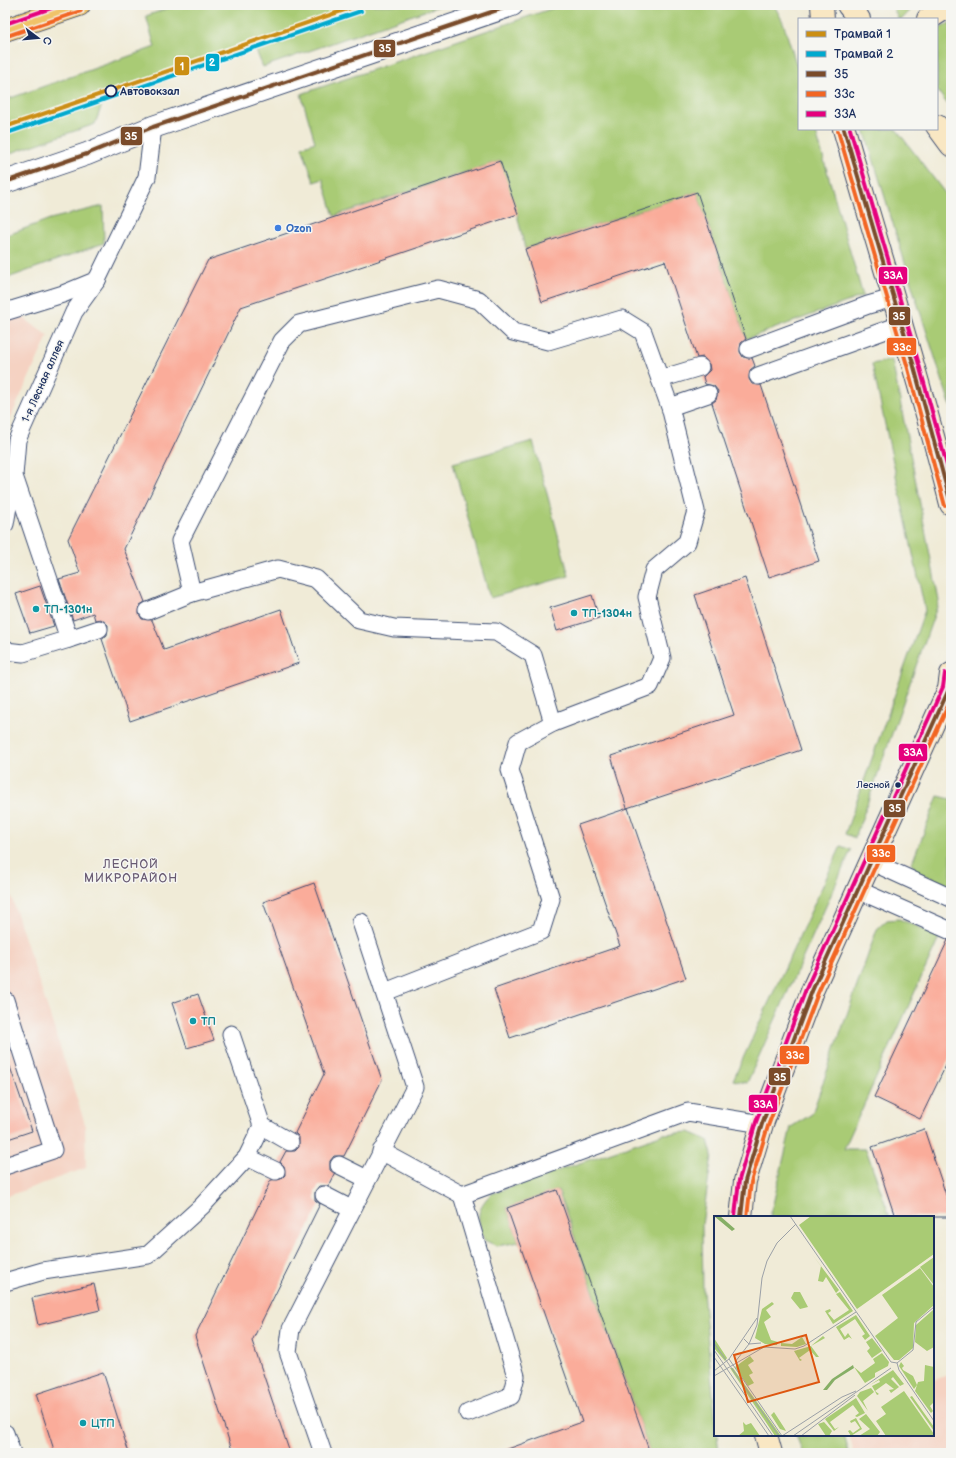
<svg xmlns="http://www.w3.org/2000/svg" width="956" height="1458" font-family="'Balsamiq Sans',sans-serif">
	<rect width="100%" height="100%" fill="#f6f6f2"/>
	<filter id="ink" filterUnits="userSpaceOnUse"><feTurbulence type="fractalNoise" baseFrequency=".025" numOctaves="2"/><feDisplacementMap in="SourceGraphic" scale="8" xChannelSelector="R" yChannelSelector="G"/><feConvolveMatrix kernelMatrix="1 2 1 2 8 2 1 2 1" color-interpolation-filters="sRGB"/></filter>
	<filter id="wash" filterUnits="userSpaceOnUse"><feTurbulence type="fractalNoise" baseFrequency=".012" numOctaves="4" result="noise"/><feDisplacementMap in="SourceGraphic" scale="16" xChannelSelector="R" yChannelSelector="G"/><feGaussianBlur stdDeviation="0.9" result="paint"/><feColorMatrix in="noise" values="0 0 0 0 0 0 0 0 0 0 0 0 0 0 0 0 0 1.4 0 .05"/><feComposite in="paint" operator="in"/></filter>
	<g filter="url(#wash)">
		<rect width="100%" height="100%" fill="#f0ebd7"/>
		<g fill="#f5d2c2">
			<polygon points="16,312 48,336 5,430 5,316"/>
			<polygon points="5,877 85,1124 86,1168 5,1197"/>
			<polygon points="951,1374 951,1453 854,1453 849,1435 933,1435 933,1380"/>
		</g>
		<g fill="#a9cb74" stroke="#627d69">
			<polygon points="177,5 442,5 263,67 254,46 104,99 95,124 5,155 5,100 155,47 146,16"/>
			<polygon points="562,5 774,5 783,22 799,73 799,129 815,129 863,296 746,339 697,192 525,249 517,214 500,161 334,216 323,179 314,182 302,147 315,142 301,94"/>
			<polygon points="892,5 916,5 902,19 898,19"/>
			<polygon points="951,22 951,109 937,90 937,30"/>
			<polygon points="864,129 896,129 951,201 951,407 916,299"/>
			<polygon points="103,206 104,243 5,279 5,236 50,219"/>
			<polygon points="892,360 939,601 855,838 845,834 925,610 872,364"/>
			<polygon points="533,441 569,576 490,598 453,463"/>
			<polygon points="938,796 951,799 951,886 915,871 912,863"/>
			<polygon points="841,846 851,850 747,1083 733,1080"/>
			<polygon points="899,919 940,936 844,1149 866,1149 890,1217 770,1217 791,1127 812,1114 877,929 887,920"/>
			<path d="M689 1132 708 1140 712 1155 702 1225 703 1292 715 1415V1435H717L719 1453H650L558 1190 507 1208 519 1242 497 1246 484 1240C478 1219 474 1211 491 1194L663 1134Z"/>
			<polygon points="796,1435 844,1435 849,1453 803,1453"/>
		</g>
		<g id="blocks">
			<g fill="#faac9a">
				<polygon points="500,161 518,214 241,307 124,549 145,602 140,605 139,614 142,619 152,620 164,650 281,609 299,663 130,721 102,639 107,635 108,625 101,619 95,620 93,613 73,620 59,579 80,573 68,539 208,260"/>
				<polygon points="697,192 746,339 741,343 740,352 743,357 752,358 755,366 750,370 749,379 752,384 761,385 819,561 769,577 712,403 716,400 718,391 714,386 705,384 703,377 710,370 709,364 703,357 697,358 665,261 542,302 525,249"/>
				<polygon points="745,578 801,750 627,808 611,756 734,715 695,595"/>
				<polygon points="40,586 54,626 30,633 16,594"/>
				<polygon points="592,595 599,618 557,631 550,608"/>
				<polygon points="628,808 686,978 510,1038 494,989 620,946 578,825"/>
				<polygon points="314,883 382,1080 344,1156 334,1156 330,1161 330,1170 335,1174 329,1186 319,1186 315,1191 315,1200 320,1204 252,1341 290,1453 233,1453 195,1336 271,1180 281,1179 285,1175 284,1166 280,1162 286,1151 295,1151 299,1147 299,1137 295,1133 324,1074 263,902"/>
				<polygon points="948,940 951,941 951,1055 920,1119 874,1097"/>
				<polygon points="198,994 214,1040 187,1048 172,1003"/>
				<polygon points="9,1064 32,1131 5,1140 5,1065"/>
				<polygon points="924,1129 951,1210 951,1217 895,1217 872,1147"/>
				<polygon points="557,1190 650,1453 506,1453 505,1450 582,1422 507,1208"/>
				<polygon points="94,1284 100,1310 38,1325 32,1298"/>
				<polygon points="103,1372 129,1453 55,1453 36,1394"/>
			</g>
		</g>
	</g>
	<g filter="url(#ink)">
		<use href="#blocks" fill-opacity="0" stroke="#3b4b70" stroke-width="1"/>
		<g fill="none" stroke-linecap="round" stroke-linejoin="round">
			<g stroke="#3b4b70" stroke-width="19">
				<g id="service">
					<polyline points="5,312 63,294 97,280"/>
					<polyline points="749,349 868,305 893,298"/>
					<polyline points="758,376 900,325"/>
					<polyline points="660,379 700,367"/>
					<polyline points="670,407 708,394"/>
					<polyline points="5,524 13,478"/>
					<polyline points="192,593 180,541 282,341 299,324 438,289 479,300 513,332 548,341 622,319 643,332 670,407 696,511 687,542 654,570 647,597 662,658 650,686 553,723 518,742 510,770 551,899 541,931 385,992"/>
					<polyline points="148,611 192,593 278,569 316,579 359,620 394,628 496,632 533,655 553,723"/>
					<polyline points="99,629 69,639 14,476 17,440 74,312 97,280 147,177 153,127"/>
					<polyline points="5,648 6,651 23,653 69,639"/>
					<polyline points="870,861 951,898"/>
					<polyline points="858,890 951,931"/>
					<polyline points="5,1000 53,1150 5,1166"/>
					<polyline points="262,1126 290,1142"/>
					<polyline points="381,1151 462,1195"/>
					<polyline points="247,1157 276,1171"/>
					<polyline points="339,1165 367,1179"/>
					<polyline points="324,1195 351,1209"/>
					<polyline points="5,1282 43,1271 148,1255 202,1206 247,1157 262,1126 231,1034"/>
					<polyline points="468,1413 511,1396 516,1376 462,1195 688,1112 762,1124"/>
					<polyline points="5,1433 12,1453"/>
					<polyline points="323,1453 288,1352 291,1329 415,1087 361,922"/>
				</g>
			</g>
			<g stroke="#3b4b70" stroke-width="24">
				<polyline id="tertiary" points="5,182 87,154 153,127 512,5"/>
			</g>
			<g stroke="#3b4b70" stroke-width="24">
				<g id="secondary">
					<polyline points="822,5 823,19"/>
					<polyline points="848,5 859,19"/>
					<polyline points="928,19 944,9 951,8"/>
					<polyline points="937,126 951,145"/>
					<path d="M844 129C880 254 919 378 951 504"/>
					<polyline points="741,1217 745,1181 762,1124 812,991 949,689 951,674"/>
					<polyline points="766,1435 771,1453"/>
				</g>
			</g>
			<g stroke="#3b4b70" stroke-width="24">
				<polyline id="primary" points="5,30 79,5"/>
			</g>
			<use href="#service" stroke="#fff" stroke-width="17"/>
			<use href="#tertiary" stroke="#fff" stroke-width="22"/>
			<use href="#secondary" stroke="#f9e7c3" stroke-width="22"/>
			<use href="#primary" stroke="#f0c369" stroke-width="22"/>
			<g stroke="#f6f6f2" stroke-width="7">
				<g id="bus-1">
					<polyline points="844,129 913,363 951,504"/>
					<polyline points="5,182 87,154 153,127 512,5"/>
					<polyline points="741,1217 745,1181 762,1124 812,991 949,689 951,674"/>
				</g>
			</g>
			<g stroke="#f6f6f2" stroke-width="7">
				<g id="bus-2">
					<polyline points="7,36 81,11"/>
					<polyline points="838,131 907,365 945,506"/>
					<polyline points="747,1217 751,1182 768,1126 818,993 951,699"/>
				</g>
			</g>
			<g stroke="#f6f6f2" stroke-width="7">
				<g id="bus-3">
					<polyline points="5,24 60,5"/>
					<polyline points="850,129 918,361 951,480"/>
					<polyline points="735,1216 739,1180 756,1122 806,989 943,687 945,673"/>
				</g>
			</g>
			<use href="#bus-1" stroke="#7a4b2a" stroke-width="4"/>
			<use href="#bus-2" stroke="#f26522" stroke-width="4"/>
			<use href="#bus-3" stroke="#e5007d" stroke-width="4"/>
			<g stroke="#f6f6f2" stroke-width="7">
				<polyline id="tram-1" points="5,127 359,5"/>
			</g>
			<g stroke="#f6f6f2" stroke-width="7">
				<polyline id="tram-2" points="7,133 361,11"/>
			</g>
			<use href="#tram-1" stroke="#cb8e13" stroke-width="4"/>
			<use href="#tram-2" stroke="#00a9ce" stroke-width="4"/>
		</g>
	</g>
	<circle fill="#f6f6f2" stroke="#1b2f5e" stroke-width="2" cx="111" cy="91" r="5.5"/>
	<circle fill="#3f7fe0" stroke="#f6f6f2" stroke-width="1.5" cx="278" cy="228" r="4"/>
	<g fill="#0f9aa8" stroke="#f6f6f2" stroke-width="1.5">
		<circle cx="36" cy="609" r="4"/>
		<circle cx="574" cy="613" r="4"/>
		<circle cx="193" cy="1021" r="4"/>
		<circle cx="83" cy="1423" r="4"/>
	</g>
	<circle fill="#1b2f5e" stroke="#f6f6f2" stroke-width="1.5" cx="898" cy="785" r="3.5"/>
	<g text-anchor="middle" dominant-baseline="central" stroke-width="3" stroke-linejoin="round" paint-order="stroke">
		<g font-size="10" fill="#1b2f5e" stroke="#f6f6f2" text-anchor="end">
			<text x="890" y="785">Лесной</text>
		</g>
		<g font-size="11" font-weight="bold" fill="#1b2f5e" stroke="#f6f6f2" text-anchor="start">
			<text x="120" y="91">Автовокзал</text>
		</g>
		<g font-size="11" font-weight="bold" fill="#366cbe" stroke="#f6f6f2" text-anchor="start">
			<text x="286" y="228">Ozon</text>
		</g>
		<g font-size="11" fill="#1b2f5e" stroke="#f6f6f2">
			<text transform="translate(43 381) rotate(-66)">1-я Лесная аллея</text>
		</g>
		<g font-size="11" font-weight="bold" fill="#0d838f" stroke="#f6f6f2" text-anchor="start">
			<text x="44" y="609">ТП-1301н</text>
			<text x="582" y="613">ТП-1304н</text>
			<text x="201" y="1021">ТП</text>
			<text x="91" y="1423">ЦТП</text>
		</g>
		<g font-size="12" letter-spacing="1" fill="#695b73" stroke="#f6f6f2">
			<text x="131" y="864">ЛЕСНОЙ<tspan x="131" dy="14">МИКРОРАЙОН</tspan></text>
		</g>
	</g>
	<g transform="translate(714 1216)">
		<rect width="220" height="220" fill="#f0ebd7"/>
		<path d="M97 0H220V38L143 93 85 9ZM97 37 125 74 122 77 112 61 109 66 104 65 107 50ZM220 41V69L206 51ZM206 52 220 71V89L200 107 199 132 185 144H180L161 120 184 102 168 79ZM80 76H86L94 91 86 93 77 82ZM126 76 139 95 119 108 111 95 116 93 117 95 114 97 120 104 135 94 122 78ZM58 86 60 88 52 94 57 101 50 106 57 124 64 126 63 129 51 128 41 122 48 93ZM219 94 220 131 213 135 201 126 202 109ZM142 99 156 120 151 124 148 120 151 118 141 103 126 113 131 121 134 117 138 123 135 121 130 124 122 111ZM109 120 111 122 97 130 105 141H102L96 134 85 142 88 144 86 145 80 135 97 130ZM88 121 92 128 83 131 67 130V127L78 128ZM0 122 13 142 11 145 0 132ZM158 122 168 135 158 142 153 135 156 132 152 126ZM168 137 175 146 174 150 161 157V161L151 167 140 151 147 157 161 147 159 143ZM36 140 40 145 34 149 39 157 35 159 40 167 34 170 21 151ZM187 146 190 150 188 152 189 154 199 160 203 169 200 173 185 150ZM211 149 220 151V186L216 190 219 195 217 197 201 175 204 166 210 165ZM16 152H19L67 220H61ZM179 154 190 168 186 170 179 161 177 163 185 171 177 177 175 174 180 173 172 167 161 175 165 178 163 179 158 170 166 166 165 164 156 169ZM157 172 160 176 149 185 154 195 143 180 146 176ZM190 175 220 218V220H172L162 205 172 198 167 191ZM198 180 220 211V215L196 181ZM142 182 151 197 143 201 141 200 145 197 139 189 116 206 121 213 125 211 120 215 111 203ZM60 196 71 213 72 215 66 213 57 199ZM152 198 166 216 163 220H145L156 213 145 203ZM142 202 148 213 137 220 134 215 136 214 139 217 146 212 141 205 137 207 136 205ZM29 206 32 209 37 207 46 220H24L30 215ZM110 206 118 215 115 220H112L104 208Z" fill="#a9cb74"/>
		<path d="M0 0H6L21 13 18 15ZM139 149 140 152 121 164 113 174H109L118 163Z" fill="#86af66"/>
		<path fill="none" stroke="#9ba0a7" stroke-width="1" d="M76 0 177 146M30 123 35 128 47 127M0 127 65 220M0 134 59 220M0 141 55 220M15 143 68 220M21 146 35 128 43 109 48 62 53 45 63 27 82 8M177 146 183 147 185 154 220 205M183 147 199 134 202 106 220 91M0 155 15 143 43 102M0 160 50 131 81 133 90 130 142 96M68 220 128 181 142 175M79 220 177 152M87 220 141 179"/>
		<path fill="#de5710" fill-opacity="0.15" stroke="#de5710" stroke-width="2" d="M92 119 105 166 34 186 20 139Z"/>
		<rect width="220" height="220" fill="none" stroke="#1b2f5e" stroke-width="2"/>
	</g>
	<g stroke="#f6f6f2" stroke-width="1.5">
		<rect x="373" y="39" width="23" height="19" rx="4" fill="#7a4b2a"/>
		<rect x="205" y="53" width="15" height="19" rx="4" fill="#00a9ce"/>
		<rect x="174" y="56" width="16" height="20" rx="4" fill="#cb8e13"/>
		<rect x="120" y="126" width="23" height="20" rx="4" fill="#7a4b2a"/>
		<rect x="878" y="266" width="30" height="19" rx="4" fill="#e5007d"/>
		<rect x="888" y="306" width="23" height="20" rx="4" fill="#7a4b2a"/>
		<rect x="886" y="337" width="31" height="19" rx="4" fill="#f26522"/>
		<rect x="898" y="743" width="30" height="19" rx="4" fill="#e5007d"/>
		<rect x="883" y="799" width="23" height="19" rx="4" fill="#7a4b2a"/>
		<rect x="866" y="844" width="30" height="19" rx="4" fill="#f26522"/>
		<rect x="779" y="1045" width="31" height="20" rx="4" fill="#f26522"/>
		<rect x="768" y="1067" width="23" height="19" rx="4" fill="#7a4b2a"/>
		<rect x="748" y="1094" width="30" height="19" rx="4" fill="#e5007d"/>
	</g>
	<g font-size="11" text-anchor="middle" font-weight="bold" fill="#fff">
		<text x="385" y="52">35</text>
		<text x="212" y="66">2</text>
		<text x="182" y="70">1</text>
		<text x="131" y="140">35</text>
		<text x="893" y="279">33А</text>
		<text x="899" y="320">35</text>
		<text x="902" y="351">33с</text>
		<text x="913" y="756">33А</text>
		<text x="895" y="812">35</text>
		<text x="881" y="857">33с</text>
		<text x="795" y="1059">33с</text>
		<text x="780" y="1081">35</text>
		<text x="763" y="1108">33А</text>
	</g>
	<rect width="956" height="1458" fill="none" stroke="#f6f6f2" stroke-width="20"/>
	<rect x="798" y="18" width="140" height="112" fill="#f6f6f2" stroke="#9ea6b7"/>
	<rect x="806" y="31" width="20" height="6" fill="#cb8e13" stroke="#9ea6b7"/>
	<text x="834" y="38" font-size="12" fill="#1b2f5e">Трамвай 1</text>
	<rect x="806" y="51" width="20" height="6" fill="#00a9ce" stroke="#9ea6b7"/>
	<text x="834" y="58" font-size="12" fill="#1b2f5e">Трамвай 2</text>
	<rect x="806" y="71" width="20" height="6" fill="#7a4b2a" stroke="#9ea6b7"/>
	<text x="834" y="78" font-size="12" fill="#1b2f5e">35</text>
	<rect x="806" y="91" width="20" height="6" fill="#f26522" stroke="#9ea6b7"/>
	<text x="834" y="98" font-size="12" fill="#1b2f5e">33с</text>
	<rect x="806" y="111" width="20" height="6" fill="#e5007d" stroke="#9ea6b7"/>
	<text x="834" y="118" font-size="12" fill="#1b2f5e">33А</text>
	<g transform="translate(38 38) rotate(106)" stroke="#f6f6f2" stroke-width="3" paint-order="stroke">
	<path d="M0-3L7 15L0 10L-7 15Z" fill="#1b2f5e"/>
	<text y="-6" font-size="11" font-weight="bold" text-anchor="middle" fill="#1b2f5e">С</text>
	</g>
</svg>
